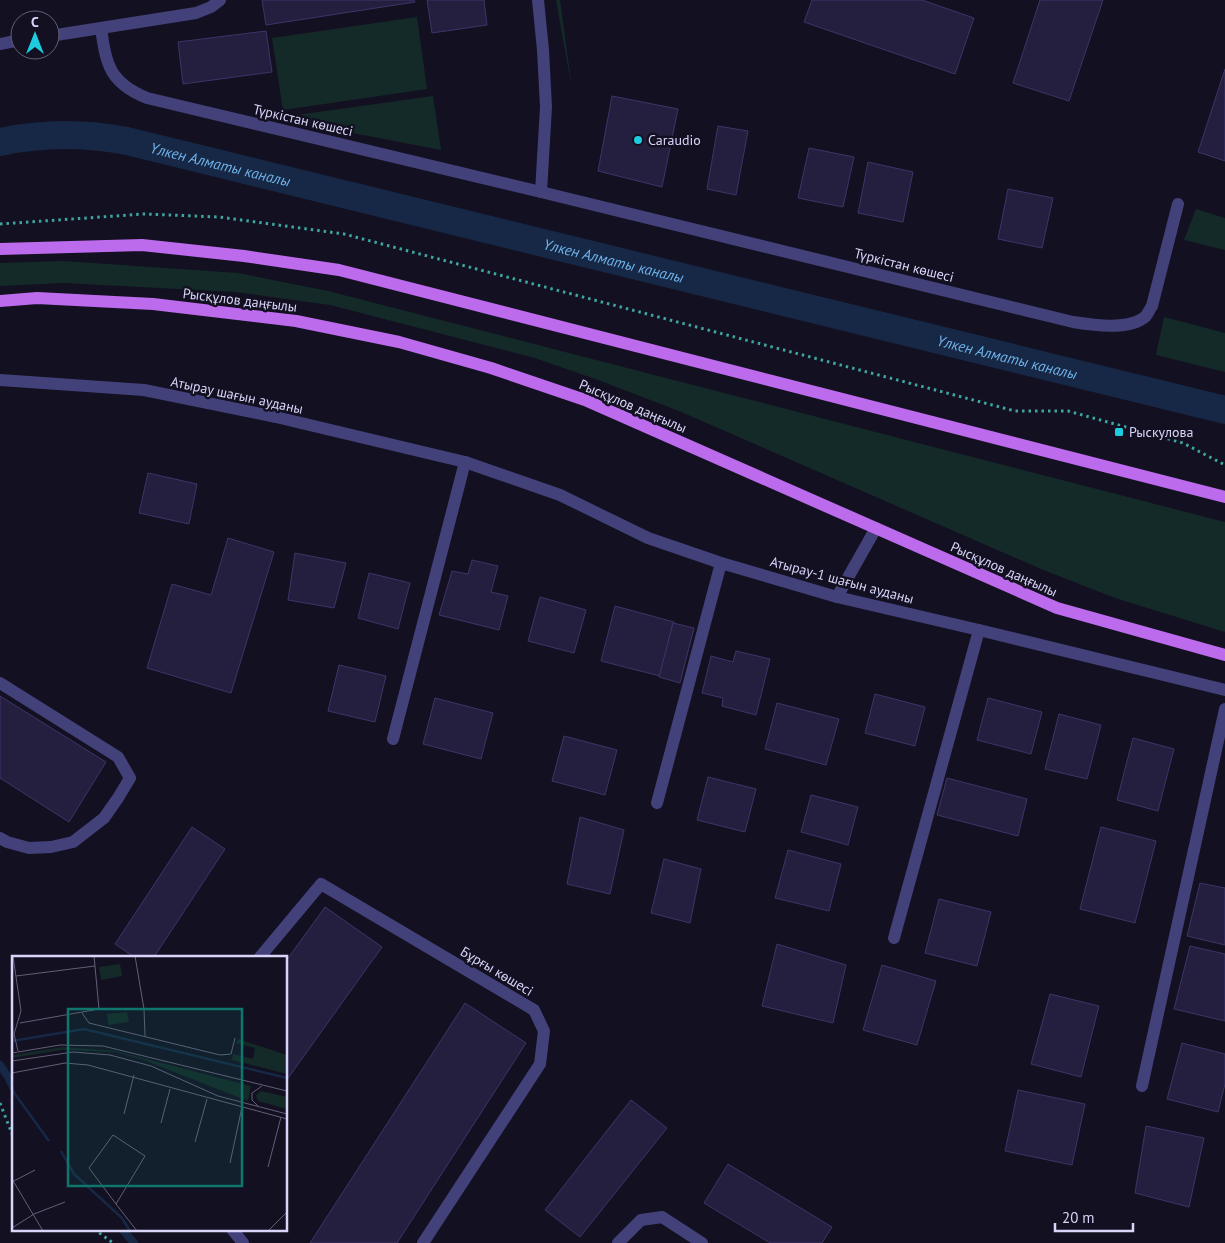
<svg xmlns="http://www.w3.org/2000/svg" width="1225" height="1243" font-family="'PT Sans',sans-serif">
	<rect width="100%" height="100%" fill="#131021"/>
	<g fill="#142a29">
		<polygon points="556,0 560,0 572,89"/>
		<polygon points="417,17 427,89 283,110 272,38"/>
		<polygon points="433,96 441,150 275,118"/>
		<polygon points="1196,209 1225,218 1225,250 1184,240"/>
		<polygon points="64,261 238,273 328,291 1225,522 1225,632 1115,598 1041,569 679,411 598,380 535,358 330,305 235,292 64,283 0,286 0,263"/>
		<polygon points="1164,317 1225,333 1225,372 1156,355"/>
	</g>
	<g fill="none" stroke-linecap="round" stroke-linejoin="round">
		<g stroke="#162845" stroke-width="8">
			<polyline points="0,1065 8,1077 14,1089"/>
			<polyline points="122,1229 134,1243"/>
		</g>
		<path stroke="#162845" stroke-width="28" id="s1" d="M0 142C42 133 85 133 127 141L1225 410"/>
	</g>
	<g fill="#251f3f" stroke="#3e3468">
		<polygon points="262,0 414,0 415,2 266,25"/>
		<polygon points="427,0 484,0 487,25 432,33"/>
		<polygon points="812,0 922,0 974,18 955,74 804,22"/>
		<polygon points="1040,0 1103,0 1069,101 1013,83"/>
		<polygon points="266,31 272,72 183,84 178,42"/>
		<polygon points="1225,69 1225,161 1198,152"/>
		<polygon points="612,96 678,109 662,187 598,171"/>
		<polygon points="718,126 748,131 736,195 707,189"/>
		<polygon points="809,148 854,157 843,207 798,198"/>
		<polygon points="868,162 913,172 903,222 858,213"/>
		<polygon points="1008,189 1053,198 1042,248 998,239"/>
		<polygon points="148,473 197,484 189,524 139,513"/>
		<polygon points="228,538 274,552 231,693 147,668 172,584 211,595"/>
		<polygon points="295,553 346,563 334,608 288,600"/>
		<polygon points="472,560 498,566 491,592 508,596 499,630 439,615 452,571 468,574"/>
		<polygon points="369,573 410,583 398,629 358,618"/>
		<polygon points="540,597 586,610 574,653 528,641"/>
		<polygon points="615,606 674,622 660,676 601,661"/>
		<polygon points="673,623 694,628 680,683 659,677"/>
		<polygon points="736,651 770,659 756,715 722,706 723,698 702,693 711,656 733,662"/>
		<polygon points="339,665 386,676 375,722 328,711"/>
		<polygon points="875,694 925,707 915,746 865,733"/>
		<polygon points="0,696 106,762 69,822 0,778"/>
		<polygon points="435,698 493,713 481,759 423,744"/>
		<polygon points="988,698 1042,712 1031,754 977,740"/>
		<polygon points="777,703 839,719 826,765 765,749"/>
		<polygon points="1059,714 1101,725 1087,779 1045,769"/>
		<polygon points="564,736 617,750 605,795 552,781"/>
		<polygon points="1133,738 1174,749 1158,811 1117,800"/>
		<polygon points="708,777 756,789 745,832 697,820"/>
		<polygon points="947,778 1027,799 1018,836 937,815"/>
		<polygon points="811,795 858,807 848,845 801,832"/>
		<polygon points="580,817 624,830 610,894 567,884"/>
		<polygon points="192,827 225,849 154,957 134,957 115,944"/>
		<polygon points="1101,827 1156,841 1135,923 1080,909"/>
		<polygon points="788,850 841,864 829,911 775,898"/>
		<polygon points="664,859 701,869 690,923 651,913"/>
		<polygon points="1200,883 1225,888 1225,945 1187,936"/>
		<polygon points="939,899 991,912 977,966 925,953"/>
		<polygon points="325,907 382,947 286,1081 286,961"/>
		<polygon points="777,944 846,965 833,1023 762,1006"/>
		<polygon points="1190,946 1225,954 1225,1021 1174,1009"/>
		<polygon points="882,965 936,981 917,1045 863,1030"/>
		<polygon points="1050,994 1099,1006 1081,1077 1031,1064"/>
		<polygon points="465,1003 526,1043 397,1243 310,1243"/>
		<polygon points="1182,1043 1225,1054 1225,1084 1218,1112 1167,1099"/>
		<polygon points="1018,1090 1085,1104 1072,1165 1005,1151"/>
		<polygon points="631,1100 667,1128 580,1237 545,1210"/>
		<polygon points="1146,1126 1204,1138 1189,1207 1135,1193"/>
		<polygon points="728,1164 832,1227 822,1243 770,1243 704,1203"/>
	</g>
	<g fill="none" stroke-linecap="round" stroke-linejoin="round">
		<g stroke="#3ea59f" stroke-width="3" stroke-dasharray="2.5 4" stroke-linecap="butt">
			<polyline points="0,224 144,214 219,217 344,234 1015,411 1068,411 1183,443 1225,465"/>
			<polyline points="0,1103 14,1139"/>
			<polyline points="94,1229 113,1243"/>
		</g>
		<g stroke="#43417a" stroke-width="12">
			<polyline points="0,683 118,757 130,778 118,798 104,818 73,842 51,847 29,848 7,842 0,838"/>
			<polyline points="618,1243 641,1220 662,1217 702,1243"/>
		</g>
		<g stroke="#43417a" stroke-width="12">
			<polyline points="538,0 543,50 546,107 541,192"/>
			<path d="M101 28C106 65 110 83 147 98L541 192 1073 322C1092 325 1130 331 1146 316 1148 313 1150 309 1152 306L1178 204"/>
			<polyline points="50,36 196,13 211,7 220,0"/>
			<polyline points="0,44 20,40"/>
			<polyline points="0,380 144,390 276,417 465,462 560,495 648,538 721,563 837,597 979,630 1225,690"/>
			<polyline points="837,597 876,528"/>
			<polyline points="393,739 465,462"/>
			<polyline points="657,803 721,563"/>
			<polyline points="894,938 979,630"/>
			<polyline points="260,957 321,884 534,1010 544,1031 540,1064 423,1243"/>
			<polyline points="1142,1086 1225,709"/>
			<polyline points="232,1229 243,1243"/>
		</g>
		<g stroke="#bb6bec" stroke-width="12">
			<polyline points="0,249 142,245 244,256 339,270 1225,497"/>
			<polyline points="0,301 37,298 153,304 296,321 399,342 491,368 585,400 1057,608 1225,655"/>
		</g>
	</g>
	<g fill="#1dccde" stroke="#131021" stroke-width="2">
		<circle cx="638" cy="140" r="5"/>
		<rect x="1114" y="427" width="10" height="10" rx="2.5"/>
	</g>
	<g text-anchor="middle" dominant-baseline="central" stroke-width="5" stroke-linejoin="round" paint-order="stroke">
		<g font-size="14" fill="#d9d5fa" stroke="#131021">
			<text transform="translate(303 120) rotate(13)">Түркістан көшесі</text>
			<text transform="translate(904 265) rotate(14)">Түркістан көшесі</text>
			<text transform="translate(240 300) rotate(7)">Рысқұлов даңғылы</text>
			<text transform="translate(237 395) rotate(12)">Атырау шағын ауданы</text>
			<text transform="translate(633 406) rotate(23)">Рысқұлов даңғылы</text>
			<text transform="translate(1004 569) rotate(24)">Рысқұлов даңғылы</text>
			<text transform="translate(842 580) rotate(15)">Атырау-1 шағын ауданы</text>
			<text transform="translate(497 971) rotate(31)">Бұрғы көшесі</text>
		</g>
		<g font-size="14" fill="#d9d5fa" stroke="#131021" text-anchor="start">
			<text x="648" y="140">Caraudio</text>
			<text x="1129" y="432">Рыскулова</text>
		</g>
		<g font-size="15" font-style="italic" fill="#71b4ec" stroke="#131021">
			<text stroke="none"><textPath href="#s1" startOffset="224">Үлкен Алматы каналы</textPath></text>
			<text stroke="none"><textPath href="#s1" startOffset="629">Үлкен Алматы каналы</textPath></text>
			<text stroke="none"><textPath href="#s1" startOffset="1034">Үлкен Алматы каналы</textPath></text>
		</g>
	</g>
	<g transform="translate(12 956)">
		<rect width="275" height="275" fill="#131021"/>
		<path d="M108 8 110 20 89 24 87 11ZM115 56 117 66 96 69 95 58ZM226 83 275 99V118L220 104 221 98 241 103 243 92 224 87ZM50 91 103 95 239 130 236 145 132 104 103 96 50 94 0 102V99ZM249 135 275 141V153L246 145 244 139Z" fill="#142a29"/>
		<path fill="none" stroke="#162845" stroke-width="2.5" d="M0 85 72 73 275 122M0 134 37 185M49 195 62 218 110 262 118 275"/>
		<path fill="none" stroke="#625f78" stroke-width="1" d="M1 0 9 55 2 78 6 95M123 0 132 53 133 80M4 20 83 10M70 57 77 67 208 99 219 98 223 82M8 67 87 53 82 0M0 97 48 89 91 90 275 135M0 105 61 96 98 99 139 110 206 140 275 158M0 117 53 107 76 109 275 163M246 150 240 144V137L250 130M112 158 122 119M149 167 158 133M183 186 195 143M218 207 230 151M256 211 269 161M0 223 31 275M0 226 23 214M104 248 133 200 101 179 77 212 104 248 125 275M0 272 22 258 53 246M256 275 275 256"/>
		<path fill="#0f766e" fill-opacity="0.15" stroke="#0f766e" stroke-width="2.5" d="M56 53H230V230H56Z"/>
		<rect width="275" height="275" fill="none" stroke="#d9d5fa" stroke-width="2.5"/>
	</g>
	<g transform="translate(35 35)"><circle r="24" fill="#131021" stroke="#625f78"/>
	<path d="M0-4L9 19L0 12L-9 19Z" fill="#1dccde"/>
	<text y="-8" font-size="14" font-weight="bold" text-anchor="middle" fill="#d9d5fa">С</text>
	</g>
	<path d="M1055 1223v8h78v-8" fill="none" stroke="#d9d5fa" stroke-width="2.5"/>
	<text x="1062" y="1223" font-size="15" fill="#d9d5fa" stroke="#131021" stroke-width="4" paint-order="stroke">20 m</text>
</svg>
